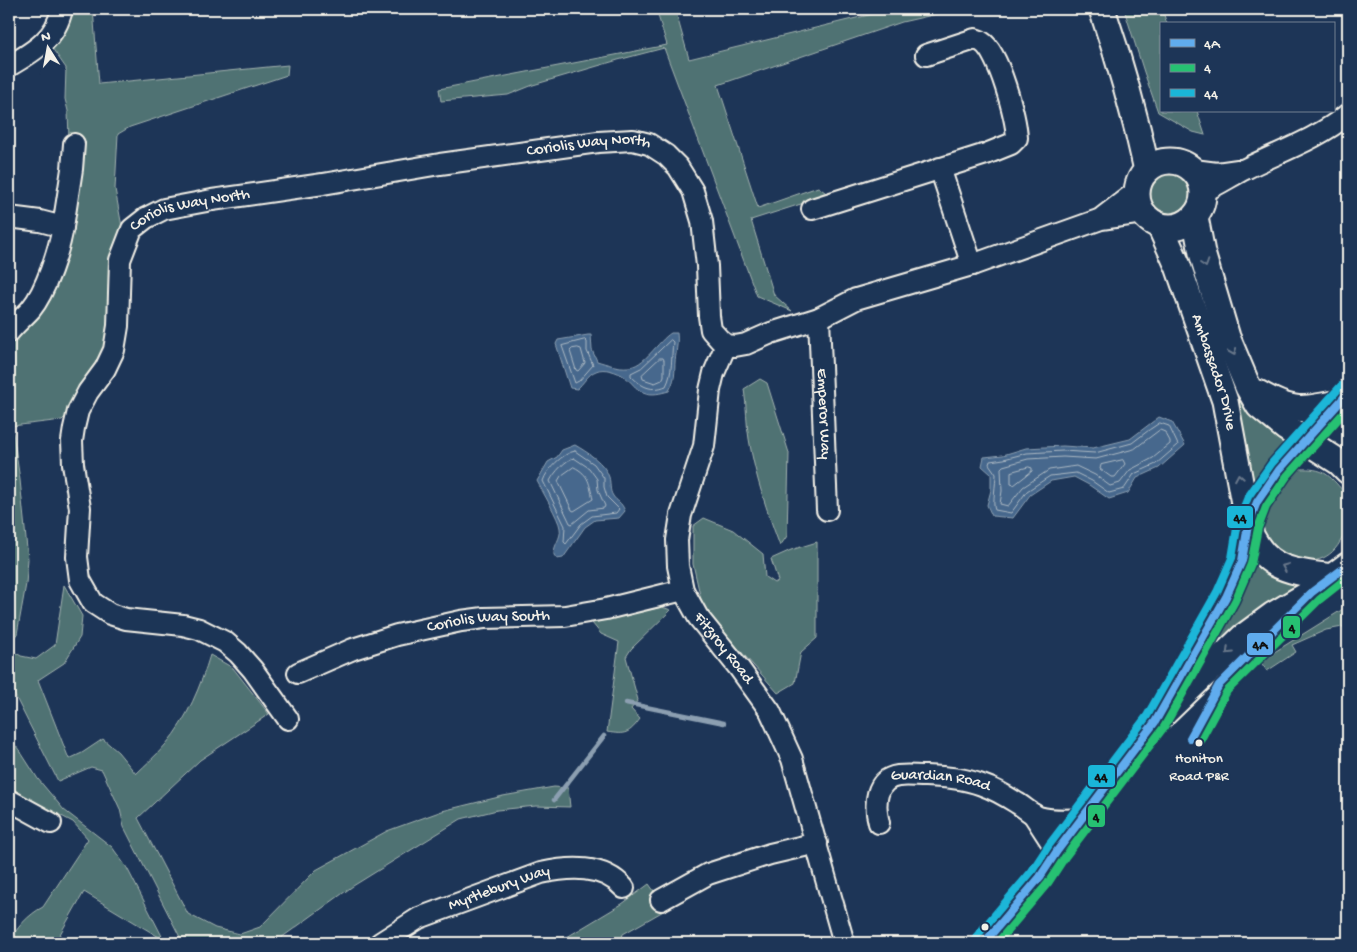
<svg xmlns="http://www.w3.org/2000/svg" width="1357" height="952" font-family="'Gochi Hand',sans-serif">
	<rect width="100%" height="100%" fill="#1d3557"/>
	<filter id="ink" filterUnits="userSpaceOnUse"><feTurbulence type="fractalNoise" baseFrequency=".02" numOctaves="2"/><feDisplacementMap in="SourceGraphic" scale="10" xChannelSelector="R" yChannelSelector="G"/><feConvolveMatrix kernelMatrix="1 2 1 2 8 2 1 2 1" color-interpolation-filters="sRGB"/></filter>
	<g filter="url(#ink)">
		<g fill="#4f7273" stroke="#a2b2ae">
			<path d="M68 9H93L99 84 288 65 287 75 130 127 118 134 115 189 125 243 113 335 70 412 62 420 12 426 20 480 28 559 26 584 17 634 11 641 12 650 21 656 36 659 55 645 64 585 82 616 80 637 64 663 38 680 69 759 82 753 103 739 118 752 136 774C146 764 157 755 166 744 187 720 201 685 210 655L233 668 269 714 200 760 138 818 188 914 215 928 240 934 260 927 316 870 387 831 442 811 503 796 554 787 568 788 570 807 536 806 497 810 461 819 353 886 274 943H183L124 827 120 809 102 770 91 767 58 781 9 684V346L25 320 46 302 69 139 68 111 65 99 66 68 52 48 59 35 67 26Z"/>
			<polygon points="656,9 675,9 689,59 893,9 959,9 902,22 718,85 758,208 818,187 829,195 751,220 774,295 792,311 757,296 664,48 618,60 533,85 508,95 441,101 439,89 667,45"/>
			<polygon points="1124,9 1162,9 1167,24 1161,24 1161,111 1197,111 1205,135 1193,132 1158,112 1144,72"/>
			<circle cx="1171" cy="193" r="22"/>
			<path d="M760 379 767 383 789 453 787 536 780 546C767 511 755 476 749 439 746 423 747 407 744 389Z"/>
			<path d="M1230 385C1247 411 1258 426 1286 441L1251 488Z"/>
			<path d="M1299 469C1324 468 1328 474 1344 492 1350 499 1348 508 1348 517 1348 527 1345 534 1340 542 1316 584 1252 549 1265 513 1268 505 1288 481 1294 473Z"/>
			<polygon points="704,518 733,530 763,554 765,577 774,583 778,581 771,559 791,550 817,542 817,638 801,652 795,683 778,693 721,629 702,604 693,564 693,526"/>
			<path d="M1252 562C1263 575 1282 579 1298 585 1271 605 1242 622 1215 643L1212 639Z"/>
			<polygon points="1348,606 1348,626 1326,630 1292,645 1296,652 1267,671 1260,661"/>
			<path d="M662 607 671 610 631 649 626 657 638 700 631 709 640 719C629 734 625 735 607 732L619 642 601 634 592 623Z"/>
			<path d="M9 738 20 751 38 779 64 810 112 847 127 868 164 940 84 892 55 943H9C15 929 29 914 43 907L88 839 73 822 9 789Z"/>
			<polygon points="649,884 667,909 623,934 620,943 557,943 622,904"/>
		</g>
		<g fill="#46688d" stroke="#8c9fb1">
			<path d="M671 333H677C678 340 677 346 676 354 673 370 678 374 669 391 661 393 652 396 643 392 635 389 632 382 625 377 618 372 604 367 596 371 588 374 583 384 577 389L570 388 556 344 558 340 588 335H591L592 350 597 361C607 364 618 368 628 367 644 367 658 341 671 333Z"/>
			<polygon points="1159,417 1172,422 1185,445 1159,468 1137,478 1128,493 1109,499 1089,485 1074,477 1051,481 1030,495 1013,518 992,516 987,505 991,490 991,474 982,466 984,457 1003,455 1026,448 1063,446 1093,448 1130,439"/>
			<path d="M575 445C587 452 605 463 609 477 611 484 609 490 613 496 617 502 621 501 625 511L619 518 595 520 585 527 563 558 557 559 554 555C553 545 562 538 560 528 559 519 542 491 537 481L548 462 557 457 562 450Z"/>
		</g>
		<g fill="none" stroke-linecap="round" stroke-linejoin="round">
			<g stroke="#aebac4" stroke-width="1">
				<polygon points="585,340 587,342 587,351 593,365 579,381 575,383 562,346"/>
				<path d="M671 340 673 342C671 357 673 373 666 386 651 392 642 387 631 376V373L641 368Z"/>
				<polygon points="578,348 581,349 585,363 578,371 576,370 570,351 572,349"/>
				<polygon points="660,358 663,358 664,360 664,376 662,380 655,383 643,379 642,375"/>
				<path d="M1160 423 1169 426 1178 445 1156 464 1134 474 1124 489 1109 493 1092 481 1076 473 1050 476 1027 491 1011 513 995 510C992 504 996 483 996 474L989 464 990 461 1004 459 1027 453 1063 451 1095 453 1132 443 1149 430Z"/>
				<polygon points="1160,430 1165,432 1170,441 1170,444 1153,458 1130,470 1120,483 1110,486 1095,475 1076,466 1049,470 1023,487 1008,506 1000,504 1002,491 1001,468 1003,466 1028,459 1063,457 1096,459 1134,449"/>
				<path d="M575 451 594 464 604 478V487L607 497 619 509 616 513 592 516 581 524 566 544 564 542 565 526 543 481C547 469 563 453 575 451Z"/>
				<path d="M574 458 589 468 597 479 598 490 605 506 604 508 589 510 572 524 570 523 550 481C554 473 566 459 574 458Z"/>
				<polygon points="1123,460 1125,464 1115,477 1111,477 1100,469 1101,465"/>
				<path d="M574 467C590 475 589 484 593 499L574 511 572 510 558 481 561 476Z"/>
				<polygon points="1029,467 1032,468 1032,471 1014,485 1011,484 1011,472"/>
			</g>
			<g stroke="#8c9fb1" stroke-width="4.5">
				<polyline points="626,703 724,723"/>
				<polyline points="554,800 604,736"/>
			</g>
			<g stroke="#f4f1e8" stroke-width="24">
				<g id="minor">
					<path d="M9 66C33 52 56 39 62 9"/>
					<polyline points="940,168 972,265"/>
					<polyline points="1194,170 1217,173 1238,170"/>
					<path d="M1204 191C1218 185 1231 176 1245 169 1279 152 1318 139 1348 114"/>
					<path d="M812 209 986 154 1011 144 1017 138C1016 118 999 52 982 42 980 40 977 40 975 39L926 55"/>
					<polyline points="9,217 40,221 63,227 72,169 74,144"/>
					<polyline points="1103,217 1137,191"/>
					<path id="s1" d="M819 318 827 510"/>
					<path d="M9 332C16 323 24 317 31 309 46 291 59 250 63 227"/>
					<path id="s2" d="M726 345 714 373 710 390 704 446 681 515 677 540 678 566 683 590 698 617 739 668 770 711 792 759 844 943"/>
					<polyline points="1236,667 1296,608"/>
					<path id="s3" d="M298 673 353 649 397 635 461 621 484 618 565 616 606 609 683 590"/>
					<path id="s4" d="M288 719 253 670 238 653 225 642 199 629 183 625 126 619 110 614 93 603 80 580 77 557 80 508 73 464 72 441 74 428 78 411 88 392 105 369 114 350 118 326 120 260 132 229 146 218 164 209 212 200 323 184 440 164 598 142 633 140 649 144 666 155 678 167 693 191 702 221 707 266 709 316 711 330 720 340 726 345 735 346 746 344 771 333 819 318 856 299 972 265 1101 219 1143 213"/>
					<polyline points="9,800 51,823"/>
					<polyline points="1033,814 1057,851"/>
					<path id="s5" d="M879 823C874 805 875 779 898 776 907 775 916 776 925 776 944 777 964 778 982 785 994 789 1006 796 1017 803 1024 807 1031 814 1039 817 1053 821 1068 820 1082 819"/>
					<polyline points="661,900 708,874 770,854 817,843"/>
					<path id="s6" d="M380 943 419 918 541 873C569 867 603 864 624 888"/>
				</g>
			</g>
			<g stroke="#f4f1e8" stroke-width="29">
				<g id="major">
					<path d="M1102 9C1120 62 1135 115 1147 170"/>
					<circle cx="1170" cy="194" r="33"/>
					<polyline points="1195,217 1202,253 1227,337 1248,387 1259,406 1286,428 1339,462 1348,471"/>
					<path id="s7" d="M1160 226 1178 266 1225 401 1248 525"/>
					<path d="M1258 393C1293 413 1303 411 1341 402"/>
					<path d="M1348 393 1279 470 1257 502 1248 528C1265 571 1291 571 1332 577L1348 565"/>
					<polyline points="1169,698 1226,597 1242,561 1248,528"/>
					<polyline points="984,943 1040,877 1057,851 1155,722 1243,637 1273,615 1312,592 1332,577"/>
				</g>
			</g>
			<use href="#minor" stroke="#1d3557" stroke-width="20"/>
			<use href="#major" stroke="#1d3557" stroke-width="25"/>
			<g stroke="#1d3557" stroke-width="11">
				<g id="bus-1">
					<polyline points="1190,738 1219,685 1312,592 1348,565"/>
					<polyline points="984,943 1040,877 1057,851 1155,722 1226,597 1242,561 1248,525 1257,502 1279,470 1348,393"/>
				</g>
			</g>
			<g stroke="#1d3557" stroke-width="11">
				<g id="bus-2">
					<polyline points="1199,743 1227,691 1319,600 1348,577"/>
					<polyline points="997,943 1048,883 1065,857 1164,727 1235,601 1251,564 1258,528 1266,507 1287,476 1348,408"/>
				</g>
			</g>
			<g stroke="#1d3557" stroke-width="11">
				<polyline id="bus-3" points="976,937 1032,871 1049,845 1147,716 1217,592 1232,558 1238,522 1248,497 1272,463 1341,386"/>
			</g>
			<use href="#bus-1" stroke="#60acee" stroke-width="8"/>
			<use href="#bus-2" stroke="#26c172" stroke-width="8"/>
			<use href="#bus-3" stroke="#1ab6d8" stroke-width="8"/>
		</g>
		<defs><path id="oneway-chevron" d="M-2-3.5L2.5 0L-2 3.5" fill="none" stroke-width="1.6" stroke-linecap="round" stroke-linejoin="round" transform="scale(1.25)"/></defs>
		<g stroke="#68778a">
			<use href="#oneway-chevron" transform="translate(1205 264) rotate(72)"/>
			<use href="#oneway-chevron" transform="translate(1233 352) rotate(68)"/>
			<use href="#oneway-chevron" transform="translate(1239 477) rotate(-100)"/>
			<use href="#oneway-chevron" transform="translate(1285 567) rotate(-158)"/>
			<use href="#oneway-chevron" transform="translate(1229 651) rotate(136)"/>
		</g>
	</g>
	<g fill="#f4f1e8" stroke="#1d3557" stroke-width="2">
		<circle cx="1199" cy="743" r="4.5"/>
		<circle cx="985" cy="927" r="4.5"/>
	</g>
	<g text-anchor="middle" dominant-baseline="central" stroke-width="4" stroke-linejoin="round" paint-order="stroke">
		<g font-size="15" fill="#f4f1e8" stroke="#1d3557">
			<text x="1199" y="759">Honiton<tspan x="1199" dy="18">Road P&amp;R</tspan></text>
		</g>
		<g font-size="16" fill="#f4f1e8" stroke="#1d3557">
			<text stroke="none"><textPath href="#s4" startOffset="1099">Coriolis Way North</textPath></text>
			<text stroke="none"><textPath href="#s4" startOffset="694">Coriolis Way North</textPath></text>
			<text stroke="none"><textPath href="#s7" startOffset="156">Ambassador Drive</textPath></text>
			<text stroke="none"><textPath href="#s1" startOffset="96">Emperor Way</textPath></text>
			<text stroke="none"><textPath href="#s3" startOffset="199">Coriolis Way South</textPath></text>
			<text stroke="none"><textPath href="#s2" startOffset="324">Fitzroy Road</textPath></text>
			<text stroke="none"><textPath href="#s5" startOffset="101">Guardian Road</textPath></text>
			<text stroke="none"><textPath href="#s6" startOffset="132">Myrtlebury Way</textPath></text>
		</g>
	</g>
	<g stroke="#1d3557" stroke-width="2">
		<rect x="1226" y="505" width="28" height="24" rx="5" fill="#1ab6d8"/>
		<rect x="1282" y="615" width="19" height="24" rx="5" fill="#26c172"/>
		<rect x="1246" y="632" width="28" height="24" rx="5" fill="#60acee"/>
		<rect x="1087" y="764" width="29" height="24" rx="5" fill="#1ab6d8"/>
		<rect x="1087" y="804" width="19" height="24" rx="5" fill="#26c172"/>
	</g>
	<g font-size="14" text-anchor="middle" font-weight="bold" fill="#111">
		<text x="1240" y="522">44</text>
		<text x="1292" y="632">4</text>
		<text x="1260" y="649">4A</text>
		<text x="1101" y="781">44</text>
		<text x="1096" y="821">4</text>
	</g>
	<rect width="1357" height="952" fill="none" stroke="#1d3557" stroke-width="30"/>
	<rect x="15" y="15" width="1327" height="922" fill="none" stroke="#f4f1e8" stroke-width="2" filter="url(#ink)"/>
	<rect x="1160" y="22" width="175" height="90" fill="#1d3557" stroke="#738091"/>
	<rect x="1170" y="39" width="25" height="8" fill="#60acee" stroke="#738091"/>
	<text x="1204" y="48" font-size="15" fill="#f4f1e8">4A</text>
	<rect x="1170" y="64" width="25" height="8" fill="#26c172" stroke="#738091"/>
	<text x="1204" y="72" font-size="15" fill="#f4f1e8">4</text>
	<rect x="1170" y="89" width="25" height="8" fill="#1ab6d8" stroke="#738091"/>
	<text x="1204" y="98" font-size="15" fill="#f4f1e8">44</text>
	<g transform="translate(48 48) rotate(349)" stroke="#1d3557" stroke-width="4" paint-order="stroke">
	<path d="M0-4L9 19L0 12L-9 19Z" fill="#f4f1e8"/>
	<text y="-8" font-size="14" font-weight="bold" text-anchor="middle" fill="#f4f1e8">N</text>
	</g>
</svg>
